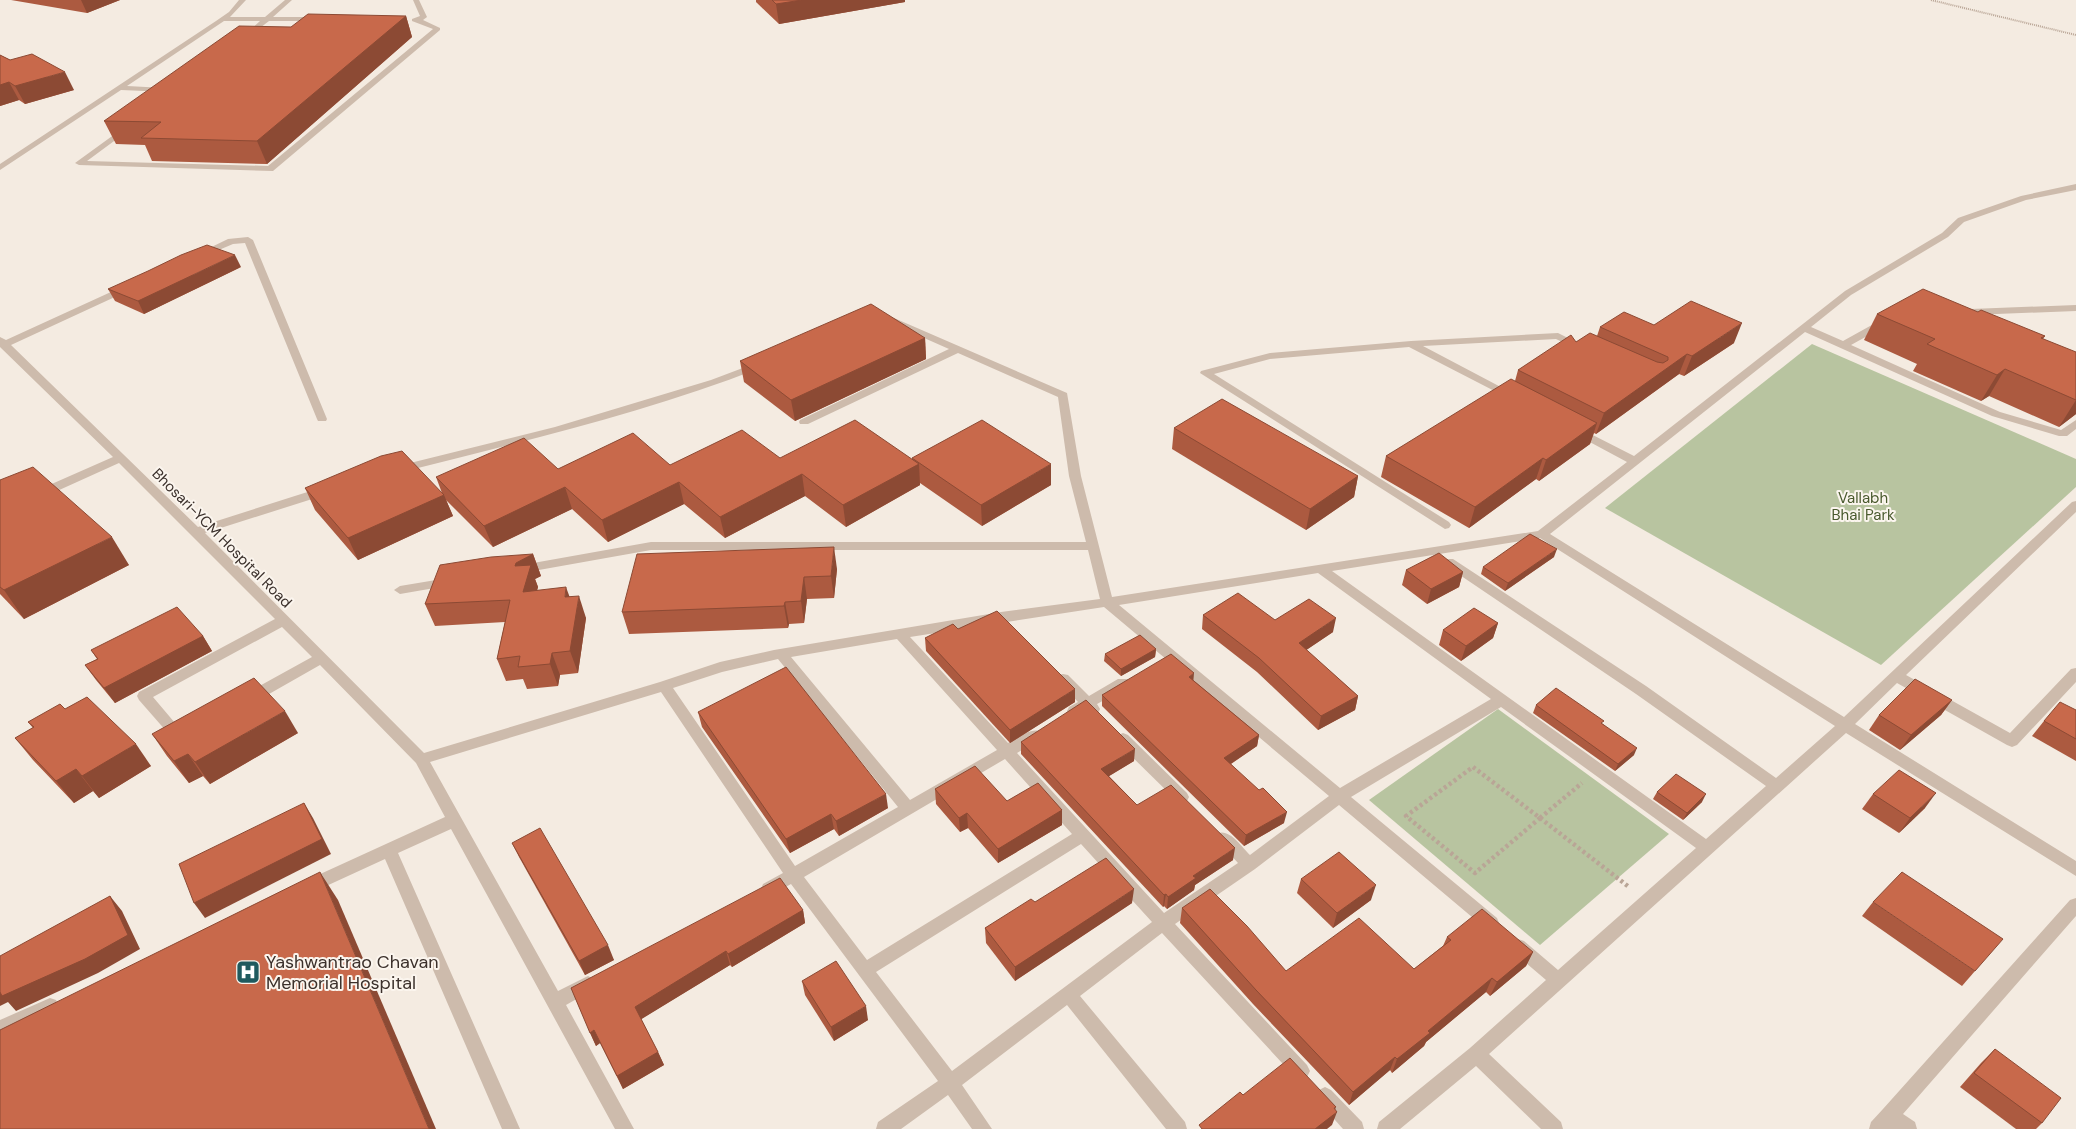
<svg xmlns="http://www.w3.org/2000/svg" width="2076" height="1129" font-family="'DM Sans',sans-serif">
	<rect width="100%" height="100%" fill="#f4ebe1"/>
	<g fill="#b8c4a0">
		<polygon points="1812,344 2076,459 2076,487 1881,665 1605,508"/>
		<polygon points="1498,709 1669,834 1540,945 1369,800"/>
	</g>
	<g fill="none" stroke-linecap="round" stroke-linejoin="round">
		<polyline stroke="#b9a596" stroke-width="2" stroke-dasharray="1 1" stroke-linecap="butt" points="1931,0 2076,35"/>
		<g stroke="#b9a596" stroke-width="4.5" stroke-dasharray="3 3" stroke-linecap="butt">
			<polygon points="1473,767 1540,818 1475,873 1406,816"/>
			<polyline points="1540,818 1629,887"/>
			<polyline points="1540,818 1582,783"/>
		</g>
		<g fill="#cdbbac" fill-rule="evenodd">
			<polygon points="239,0 246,0 230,17 265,17 285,0 292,0 273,17 317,17 320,19 317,21 269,21 247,38 244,36 245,35 260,21 224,21 127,86 165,88 169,90 168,92 121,90 0,170 0,164 216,21 229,12"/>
			<polygon points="413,0 419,0 427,17 423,20 440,28 440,30 273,171 79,165 75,163 126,126 129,126 129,130 87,161 268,166 433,29 412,21 412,19 420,16"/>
			<path d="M2076 184V190L2026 200 1964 222 1948 237 1851 295 1811 327 1843 341 1879 321H1887V325L1851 345 2000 412 2061 430 2076 420V429L2067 436H2059L1992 416 1805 332 1550 534 1844 717 2072 502 2076 501V512L1906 675 2010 733 2071 669 2076 668V682L2017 745 2012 747 2007 745 1897 683 1855 724 2076 861V876L1846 733 1489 1054 1561 1122 1563 1129H1541L1476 1066 1400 1129H1377L1379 1122 1470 1048 1546 980 1512 951 1510 946 1512 941 1518 939 1524 941 1558 970 1696 848 1501 707 1351 797 1497 918 1499 923 1497 928 1491 930 1485 928 1339 805 1255 869 1175 924 1307 1065 1310 1071 1307 1077 1301 1080 1295 1077 1162 933 1080 996 1185 1122 1187 1129H1166L1067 1005 962 1085 992 1129H972L948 1095 901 1129H876L878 1122 938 1081 791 884 769 896 763 894 761 889 763 884 783 873 661 692 430 762 558 991 588 976 594 979 597 984 594 989 566 1005 634 1129H615L451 829 398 853 520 1129H502L385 859 311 893 305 891 303 886 305 881 445 817 416 763 320 665 255 702 250 703 245 702 243 698 245 694 312 657 282 627 153 697 186 736 184 740 179 742 174 740 139 700 137 696 139 692 275 619 119 463 46 496H38L36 493 38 490 113 457 0 347V337L6 340 124 286H130V290L11 345 198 527 320 488H328L330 491 328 494 205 533 424 753 660 682 720 662 774 650 1001 612 1100 599 1088 550H651L522 573 518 572 516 569 518 566 522 565 651 542H1086L1069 476 1058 397 958 353 808 424H800L799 422 800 420 949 349 888 322V318H894L1067 393 1081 476 1112 597 1538 531 1627 462 1573 433 1571 431 1573 429H1581L1634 456 1845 291 1942 233 1958 218 2021 196ZM1540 538 1835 726 1776 778 1646 686 1453 559H1445L1443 562 1445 565 1636 694 1766 786 1706 839 1332 571ZM1318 573 1491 699 1340 788 1119 605ZM1104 607 1329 796 1250 855C1241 846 1230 829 1218 833L1215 838 1238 863 1164 913 1017 753 1040 739 1042 735 1040 731C1029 728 1018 738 1008 743L910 637ZM897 639 997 750 910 800 791 657ZM778 659 898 807 795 866 673 688 722 672ZM1005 759 1072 834 867 960 804 877ZM1081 844 1152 922 952 1071 876 972Z"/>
			<polygon points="248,237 253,240 327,419 326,421 318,421 317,419 245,243 233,244 200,258 195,255 228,239"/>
			<polygon points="2076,305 2076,311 1971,315 1966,312 1971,309"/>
			<polygon points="1558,333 1586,347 1581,350 1577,349 1556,339 1423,346 1514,394 1515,396 1514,398 1510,399 1409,347 1270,359 1214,374 1449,522 1451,525 1449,528 1445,529 1200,373 1201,371 1270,353 1411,341"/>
			<path d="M756 363 760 364 761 366 760 368C643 414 519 442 398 473L392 469 394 467 555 427 711 380Z"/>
			<polygon points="448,578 454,582 452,585 400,594 394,590 400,586"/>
			<polygon points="1063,674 1068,675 1089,696 1118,679 1128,679 1130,683 1128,687 1097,704 1100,709 1098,713 1093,714 1086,711 1074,716 1069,715 1067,711 1069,707 1078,702 1056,679 1058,675"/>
			<polygon points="1123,733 1128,735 1187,793 1189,797 1187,801 1182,803 1177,801 1118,743 1116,739 1118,735"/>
			<polygon points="2076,898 2076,916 1903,1114 1915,1122 1917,1129 1869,1129 1871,1122 1883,1109 2070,900"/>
			<polygon points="50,998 56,1000 59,1006 56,1012 0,1037 0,1020"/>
			<polygon points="1325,1087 1331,1090 1362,1122 1364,1129 1343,1129 1319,1102 1316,1096 1319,1090"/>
		</g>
	</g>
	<g fill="#ac5a40">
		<polygon points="11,0 120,0 87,13"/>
		<polygon points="756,0 905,0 905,2 779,24 756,2"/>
		<polygon points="406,16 412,37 267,164 152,161 145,145 116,144 104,121 291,27"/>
		<polygon points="0,55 74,90 25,104 19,100 0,106"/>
		<polygon points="241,267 144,314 115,301 108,289"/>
		<polygon points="1978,312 2045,336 2043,339 2076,353 2076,414 2059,427 1989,396 1981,401 1913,371 1917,364 1864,340 1877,314"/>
		<polygon points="1654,325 1734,343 1684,376 1679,374 1596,434 1594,433 1590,444 1539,481 1536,479 1469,528 1381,477 1386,456 1515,381 1518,370 1576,342 1597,336 1600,327"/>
		<polygon points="925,338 926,359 795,421 744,382 740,361"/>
		<polygon points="1174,428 1358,476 1354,497 1306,530 1172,449"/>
		<polygon points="780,458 913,460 912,458 1051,485 982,526 920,483 920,485 846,527 805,496 725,538 684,504 608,542 572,509 493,547 446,500 453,516 358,560 315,510 305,488 442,493 436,477 558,469 670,465"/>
		<polygon points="0,480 129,565 24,619 0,594"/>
		<polygon points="533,554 541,576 535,579 538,587 537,590 570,597 586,618 578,673 560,675 558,686 527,689 523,679 506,681 497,659 505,622 435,626 425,604"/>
		<polygon points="1554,557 1505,591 1481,574 1483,567"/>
		<polygon points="837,569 834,598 807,599 804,623 789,624 788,628 629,634 622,612"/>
		<polygon points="1406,570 1463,572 1459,587 1427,604 1402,585"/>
		<polygon points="1203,615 1275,620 1333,632 1306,650 1358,696 1355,710 1318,730 1257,672 1202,629"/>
		<polygon points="1498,623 1493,638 1461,661 1439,645 1443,630"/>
		<polygon points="958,629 1075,702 1010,743 926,651 925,638"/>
		<polygon points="203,636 212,651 115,703 96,680 85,665 97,659 91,650"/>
		<polygon points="1156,649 1155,657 1121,676 1104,661 1105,654"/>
		<polygon points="1193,680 1259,735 1257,746 1231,764 1284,823 1244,846 1102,706 1102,695"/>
		<polygon points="1952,700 1941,715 1900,750 1869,730 1879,715"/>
		<polygon points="1536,705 1603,724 1634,755 1615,771 1533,713"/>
		<polygon points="65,709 151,766 99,798 93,791 74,803 33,760 15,738 33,728 28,722"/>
		<polygon points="2076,710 2076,761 2032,736 2044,721"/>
		<polygon points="698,712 888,808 839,836 834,829 790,853 702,727"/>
		<polygon points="298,733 210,784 203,776 189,783 167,756 152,734"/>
		<polygon points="1021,742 1134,761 1109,776 1137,805 1233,860 1195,885 1194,890 1167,909 1164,906 1163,907 1021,754"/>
		<polygon points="935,789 1062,810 1062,825 998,863 968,828 960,832 936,804"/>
		<polygon points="1657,792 1702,802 1683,820 1653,799"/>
		<polygon points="1873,794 1925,808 1899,833 1862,809"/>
		<polygon points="512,843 614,960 585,975 519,857"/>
		<polygon points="1301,879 1371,900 1333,928 1297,893"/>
		<polygon points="1035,902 1132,903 1015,981 986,943 985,928"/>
		<polygon points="1873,902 1975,971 1962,986 1862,916"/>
		<polygon points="1182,908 1286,971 1414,969 1443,946 1447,937 1533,952 1526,966 1490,996 1486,992 1426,1042 1424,1046 1392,1073 1390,1070 1349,1105 1253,1004 1180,923"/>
		<polygon points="803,910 805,923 732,967 730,965 641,1019 658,1052 664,1065 623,1089 600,1043 596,1046 571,988"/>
		<polygon points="802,981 868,1020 834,1041 805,995"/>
		<polygon points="1995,1049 2042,1123 2036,1129 2016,1129 1960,1087 1981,1063"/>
	</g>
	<g fill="#8c4a34">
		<polygon points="81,0 120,0 87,13"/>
		<polygon points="802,0 905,0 905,2 779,24 776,4"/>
		<polygon points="406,16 412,37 267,164 257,141"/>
		<polygon points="65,72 74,90 25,104 15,86"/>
		<polygon points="9,82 19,100 0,106 0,85"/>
		<polygon points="235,255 241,267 144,314 138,301"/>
		<polygon points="1742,323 1734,343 1684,376 1692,356"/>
		<polygon points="925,338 926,359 795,421 791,400"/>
		<polygon points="1687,354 1679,374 1596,434 1604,413"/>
		<polygon points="2005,369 1989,396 1981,401 1997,375"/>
		<polygon points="2076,400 2076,414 2059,427"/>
		<polygon points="1597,423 1590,444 1539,481 1546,460"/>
		<polygon points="1543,458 1536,479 1469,528 1475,507"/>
		<polygon points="919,464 920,485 846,527 843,505"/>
		<polygon points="1051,464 1051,485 982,526 981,505"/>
		<polygon points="802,474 805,496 725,538 720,517"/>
		<polygon points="1358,476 1354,497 1306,530 1310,509"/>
		<polygon points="679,482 684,504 608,542 602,520"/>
		<polygon points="565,487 572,509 493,547 484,526"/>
		<polygon points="444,495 453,516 358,560 348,538"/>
		<polygon points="112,537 129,565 24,619 4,590"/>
		<polygon points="834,547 837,569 834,598 831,576"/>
		<polygon points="1557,549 1554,557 1505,591 1508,583"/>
		<polygon points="533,554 541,576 535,579 538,587 531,613 523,592 515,566 516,563"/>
		<polygon points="1463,572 1459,587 1427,604 1431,589"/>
		<polygon points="804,577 807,599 804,623 801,601"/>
		<polygon points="566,587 574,609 565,597"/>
		<polygon points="579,596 586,618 578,673 570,651"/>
		<polygon points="785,602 789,624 788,628 784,606"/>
		<polygon points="1336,618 1333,632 1296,657 1299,643"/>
		<polygon points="1498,623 1493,638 1461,661 1466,646"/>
		<polygon points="203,636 212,651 115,703 104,688"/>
		<polygon points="1156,649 1155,657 1121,676 1121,669"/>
		<polygon points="552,653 560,675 558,686 550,664"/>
		<polygon points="1194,673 1193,685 1189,677"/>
		<polygon points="1075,689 1075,702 1010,743 1010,730"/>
		<polygon points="1358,696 1355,710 1318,730 1321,716"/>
		<polygon points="1952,700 1941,715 1900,750 1911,735"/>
		<polygon points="285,711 298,733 210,784 195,762"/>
		<polygon points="1259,735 1257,746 1223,769 1224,758"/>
		<polygon points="136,744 151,766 99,798 82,776"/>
		<polygon points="1637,748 1634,755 1615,771 1618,764"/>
		<polygon points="1135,749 1134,761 1101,781 1101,769"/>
		<polygon points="188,754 203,776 189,783 174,761"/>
		<polygon points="76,769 93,791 74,803 56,781"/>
		<polygon points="1936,793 1925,808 1899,833 1910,818"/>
		<polygon points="886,794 888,808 839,836 836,821"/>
		<polygon points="1706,794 1702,802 1683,820 1687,813"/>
		<polygon points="304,803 313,818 331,854 205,918 194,903"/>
		<polygon points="1062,810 1062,825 998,863 998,849"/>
		<polygon points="1287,812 1284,823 1244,846 1246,835"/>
		<polygon points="967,813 968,828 960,832 959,818"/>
		<polygon points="831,814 834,829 790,853 786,839"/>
		<polygon points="1235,848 1233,860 1195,885 1194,890 1167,909 1168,897 1193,876"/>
		<polygon points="320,872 338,900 436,1129 429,1129"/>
		<polygon points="1376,885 1371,900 1333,928 1337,913"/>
		<polygon points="1134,889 1132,903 1015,981 1015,967"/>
		<polygon points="1166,894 1164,906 1163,907 1164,895"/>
		<polygon points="110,896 122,911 140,949 98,973 16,1011 8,1002 0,1006 0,988"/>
		<polygon points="803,910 805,923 732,967 728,954"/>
		<polygon points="608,945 614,960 585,975 579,961"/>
		<polygon points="726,951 730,965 640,1020 635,1007"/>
		<polygon points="1533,952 1526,966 1490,996 1497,982"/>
		<polygon points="1492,978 1486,992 1426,1042 1424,1046 1392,1073 1397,1059 1428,1031"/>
		<polygon points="866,1006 868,1020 834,1041 831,1027"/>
		<polygon points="594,1030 600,1043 596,1046 590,1033"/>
		<polygon points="658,1052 664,1065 623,1089 617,1076"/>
		<polygon points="1395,1057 1390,1070 1349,1105 1353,1092"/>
		<polygon points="1336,1107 1333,1115 1337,1112 1332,1125 1327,1129 1315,1129"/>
	</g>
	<g fill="#c8694b" stroke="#8c4a34">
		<polygon points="772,0 802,0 776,4"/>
		<polygon points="308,14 406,16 257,141 141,138 161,122 104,121 239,26 291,27"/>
		<polygon points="32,54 65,72 15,86 9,82 0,85 0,55 10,60"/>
		<polygon points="207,245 235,255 138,301 108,289 148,271 181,255"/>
		<polygon points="1923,289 1978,312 1981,310 2045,336 2041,338 2076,352 2076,400 2005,369 1997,375 1927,344 1935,339 1877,314"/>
		<polygon points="1691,301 1742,323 1692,356 1687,354 1604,413 1518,370 1571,335 1576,342 1590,333 1657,362 1663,363 1668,360 1668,357 1600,327 1624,312 1654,325"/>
		<polygon points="871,304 925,338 791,400 740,361"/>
		<polygon points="1511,379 1597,423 1546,460 1543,458 1475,507 1386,456"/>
		<polygon points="1222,399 1358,476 1310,509 1174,428"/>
		<polygon points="855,420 919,464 843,505 802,474 720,517 679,482 602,520 565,487 484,526 436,477 524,438 558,469 633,433 670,465 742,430 780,458"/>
		<polygon points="982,420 1051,464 981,505 912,458"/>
		<polygon points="402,451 444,495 348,538 305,488 381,456"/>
		<polygon points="33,467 112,537 4,590 0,587 0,480"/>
		<polygon points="1530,534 1557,549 1508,583 1483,567"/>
		<polygon points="834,547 831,576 804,577 801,601 785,602 784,606 622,612 637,554"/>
		<polygon points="1439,553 1463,572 1431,589 1406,570"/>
		<polygon points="533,554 516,563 515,566 531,565 523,592 566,587 565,597 579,596 570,651 552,653 550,664 518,667 520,656 497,659 510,600 425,604 440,565 491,557"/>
		<polygon points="1238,593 1275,620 1309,599 1336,618 1299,643 1358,696 1321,716 1259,658 1203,615"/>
		<polygon points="177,607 203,636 104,688 85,665 98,659 91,650"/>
		<polygon points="1474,608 1498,623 1466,646 1443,630"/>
		<polygon points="997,611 1075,689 1010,730 925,638 953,624 958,629"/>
		<polygon points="1140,635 1156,649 1121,669 1105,654"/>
		<polygon points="1171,654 1194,673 1189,677 1259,735 1224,758 1259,790 1263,788 1287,812 1246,835 1102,695"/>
		<polygon points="786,667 886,794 836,821 831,814 786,839 698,712"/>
		<polygon points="254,678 285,711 195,762 188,754 174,761 152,734"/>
		<polygon points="1915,679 1952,700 1911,735 1879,715"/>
		<polygon points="1556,688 1604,721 1601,723 1637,748 1618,764 1536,705"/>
		<polygon points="87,697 136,744 82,776 76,769 56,781 15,738 34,727 28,722 60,704 65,709"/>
		<polygon points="1086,700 1135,749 1101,769 1137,805 1171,785 1235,848 1193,876 1196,878 1168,897 1166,894 1164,895 1021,742"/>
		<polygon points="2060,702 2076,710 2076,739 2044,721"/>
		<polygon points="975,766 1007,801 1038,783 1062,810 998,849 967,813 959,818 935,789"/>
		<polygon points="1899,770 1936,793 1910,818 1873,794"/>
		<polygon points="1676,774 1706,794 1687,813 1657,792"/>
		<polygon points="304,803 322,839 194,903 179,864"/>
		<polygon points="540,828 608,945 579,961 512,843"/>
		<polygon points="1339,852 1376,885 1337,913 1301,879"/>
		<polygon points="1106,858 1134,889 1015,967 985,928 1031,899 1035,902"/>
		<polygon points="320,872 429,1129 0,1129 0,1030"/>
		<polygon points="1902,872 2003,939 1975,971 1873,902"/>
		<polygon points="780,878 803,910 728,954 726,951 635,1007 658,1052 617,1076 594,1030 590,1033 571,988"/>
		<polygon points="1210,889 1247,926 1286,971 1359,918 1414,969 1451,940 1447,937 1482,909 1533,952 1497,982 1492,978 1428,1031 1430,1033 1397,1059 1395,1057 1353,1092 1256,990 1182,908"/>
		<polygon points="110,896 128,935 85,959 2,996 0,992 0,956"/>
		<polygon points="836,961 866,1006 831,1027 802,981"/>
		<polygon points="1995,1049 2061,1098 2042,1123 1974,1073"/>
		<polygon points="1290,1058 1336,1107 1334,1108 1337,1112 1315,1129 1202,1129 1199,1125 1240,1092 1243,1095"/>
	</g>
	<defs>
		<g id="hospital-square" transform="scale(1.25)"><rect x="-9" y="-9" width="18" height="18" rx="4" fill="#1f5a5e" stroke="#fbf5ee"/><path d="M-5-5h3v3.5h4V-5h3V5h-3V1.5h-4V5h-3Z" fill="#fff"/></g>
	</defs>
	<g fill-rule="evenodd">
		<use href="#hospital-square" x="248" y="972"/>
	</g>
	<g text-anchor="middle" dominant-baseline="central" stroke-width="4" stroke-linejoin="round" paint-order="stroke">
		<g font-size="15" fill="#4a5a2e" stroke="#fbf5ee">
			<text x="1863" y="498">Vallabh<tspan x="1863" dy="17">Bhai Park</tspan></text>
		</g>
		<g font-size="15" fill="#3b302b" stroke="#fbf5ee">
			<text transform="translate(222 538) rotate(45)">Bhosari-YCM Hospital Road</text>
		</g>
		<g font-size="18" fill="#3b302b" stroke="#fbf5ee" text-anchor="start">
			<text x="266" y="962">Yashwantrao Chavan<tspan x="266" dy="21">Memorial Hospital</tspan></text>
		</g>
	</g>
</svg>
